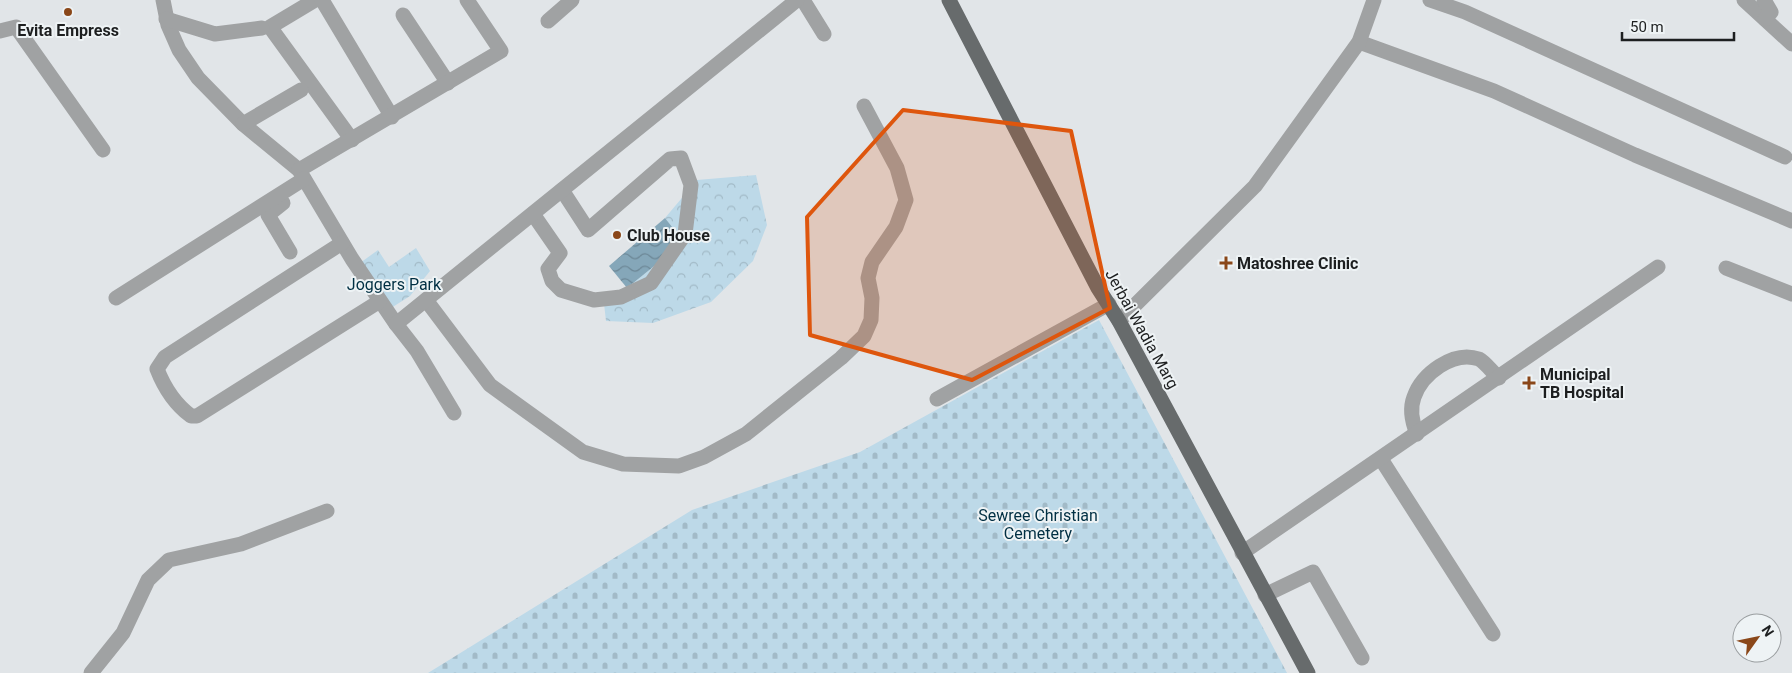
<svg xmlns="http://www.w3.org/2000/svg" width="1792" height="673" font-family="Roboto,sans-serif">
	<defs>
		<pattern id="cemetery-stones" width="16" height="16" patternUnits="userSpaceOnUse" patternTransform="scale(1.25)"><rect width="16" height="16" fill="#bdd9e8"/><path d="M2 7V4a2 2 0 0 1 4 0v3zM10 15v-3a2 2 0 0 1 4 0v3z" fill="#a2bac7"/></pattern>
		<pattern id="park-crowns" width="20" height="18" patternUnits="userSpaceOnUse" patternTransform="scale(1.25)"><rect width="20" height="18" fill="#bdd9e8"/><path d="M2 6a3 3 0 1 1 6 0M12 15a3 3 0 1 1 6 0" fill="none" stroke="#a2bac7"/></pattern>
		<pattern id="water-waves" width="16" height="10" patternUnits="userSpaceOnUse" patternTransform="scale(1.25)"><rect width="16" height="10" fill="#85a7b9"/><path d="M0 5q4-4 8 0t8 0" fill="none" stroke="#6c8796"/></pattern>
	</defs>
	<rect width="100%" height="100%" fill="#e1e5e8"/>
	<polygon fill="url(#cemetery-stones)" points="1099,320 1287,673 428,673 692,510 860,452"/>
	<g fill="url(#park-crowns)">
		<polygon points="756,175 767,225 753,261 711,302 653,323 606,321 603,295 627,288 684,242 665,218 697,180"/>
		<polygon points="416,248 430,271 410,296 388,310 360,263 378,250 389,267"/>
	</g>
	<polygon fill="url(#water-waves)" points="665,218 684,242 627,288 609,266"/>
	<g fill="none" stroke-linecap="round" stroke-linejoin="round">
		<g stroke="#a0a2a3" stroke-width="15">
			<polyline points="163,0 168,25 179,50 198,78 243,124 299,170 352,259 396,324 417,351 454,413"/>
			<polyline points="315,0 270,27 352,140"/>
			<polyline points="322,0 392,117"/>
			<polyline points="803,0 824,34"/>
			<polyline points="1430,0 1465,12 1785,157"/>
			<polyline points="1744,0 1792,44"/>
			<polyline points="1764,0 1771,12 1765,19"/>
			<polyline points="403,15 448,83"/>
			<polyline points="166,19 215,34 262,28"/>
			<polyline points="548,21 572,0"/>
			<polyline points="0,31 16,27 103,150"/>
			<polyline points="1359,42 1494,91 1635,155 1792,221"/>
			<polyline points="243,124 301,90"/>
			<polyline points="299,170 501,51 467,0"/>
			<polyline points="283,203 268,215 290,252"/>
			<polyline points="533,214 560,253 548,269 552,281 561,290 594,300 621,297 651,283 685,234 691,185 681,158 670,159 588,230 562,190"/>
			<path d="M342 243 165 357 157 369C164 387 176 405 191 416H197L380 301"/>
			<polyline points="1726,268 1792,294"/>
			<polyline points="116,298 304,179"/>
			<polyline points="426,300 490,385 583,452 623,464 679,466 704,457 746,434 841,358 864,336 871,320 872,298 868,278 872,262 896,227 906,200 897,168 864,106"/>
			<polyline points="1119,321 1255,186 1359,42 1374,0"/>
			<polyline points="396,324 797,0"/>
			<polyline points="937,399 1109,304"/>
			<path d="M1417 434C1412 422 1409 410 1414 397 1422 374 1453 350 1479 359 1485 362 1493 373 1499 378"/>
			<polyline points="1381,459 1493,634"/>
			<polyline points="1242,553 1658,267"/>
			<polyline points="1265,595 1313,572 1362,658"/>
			<polyline points="91,673 123,633 148,580 169,560 241,544 327,511"/>
		</g>
		<polyline stroke="#676b6c" stroke-width="15" points="949,0 1098,288 1119,321 1308,673"/>
	</g>
	<path fill="#de560d" fill-opacity="0.2" stroke="#de560d" stroke-width="4" stroke-linejoin="round" d="M903 110 1071 131 1110 308 972 380 810 335 807 217Z"/>
	<g fill="#8a4719" stroke="#eef3f5" stroke-width="2">
		<circle cx="68" cy="12" r="5"/>
		<circle cx="617" cy="235" r="5"/>
		<path d="M1223.5 255.5h5v5h5v5h-5v5h-5v-5h-5v-5h5z"/>
		<path d="M1526.5 375.5h5v5h5v5h-5v5h-5v-5h-5v-5h5z"/>
	</g>
	<g text-anchor="middle" dominant-baseline="central" stroke-width="4" stroke-linejoin="round" paint-order="stroke">
		<g font-size="16" font-weight="bold" fill="#1d1f20" stroke="#eef3f5" text-anchor="start">
			<text x="68" y="30" text-anchor="middle">Evita Empress</text>
			<text x="627" y="235">Club House</text>
			<text x="1237" y="263">Matoshree Clinic</text>
			<text x="1540" y="374">Municipal<tspan x="1540" dy="18">TB Hospital</tspan></text>
		</g>
		<g font-size="16" fill="#002f43" stroke="#eef3f5">
			<text x="394" y="284">Joggers Park</text>
			<text x="1038" y="515">Sewree Christian<tspan x="1038" dy="18">Cemetery</tspan></text>
		</g>
		<g font-size="16" fill="#1d1f20" stroke="#eef3f5">
			<text transform="translate(1142 329) rotate(61)">Jerbai Wadia Marg</text>
		</g>
	</g>
	<g transform="translate(1757 638) rotate(57)"><circle r="24" fill="#eef3f5" stroke="#9a9ea0"/>
	<path d="M0-4L9 19L0 12L-9 19Z" fill="#8a4719"/>
	<text y="-8" font-size="14" font-weight="bold" text-anchor="middle" fill="#1d1f20">N</text>
	</g>
	<path d="M1622 32v8h112v-8" fill="none" stroke="#1d1f20" stroke-width="2.5"/>
	<text x="1630" y="32" font-size="15" fill="#1d1f20" stroke="#eef3f5" stroke-width="4" paint-order="stroke">50 m</text>
</svg>
